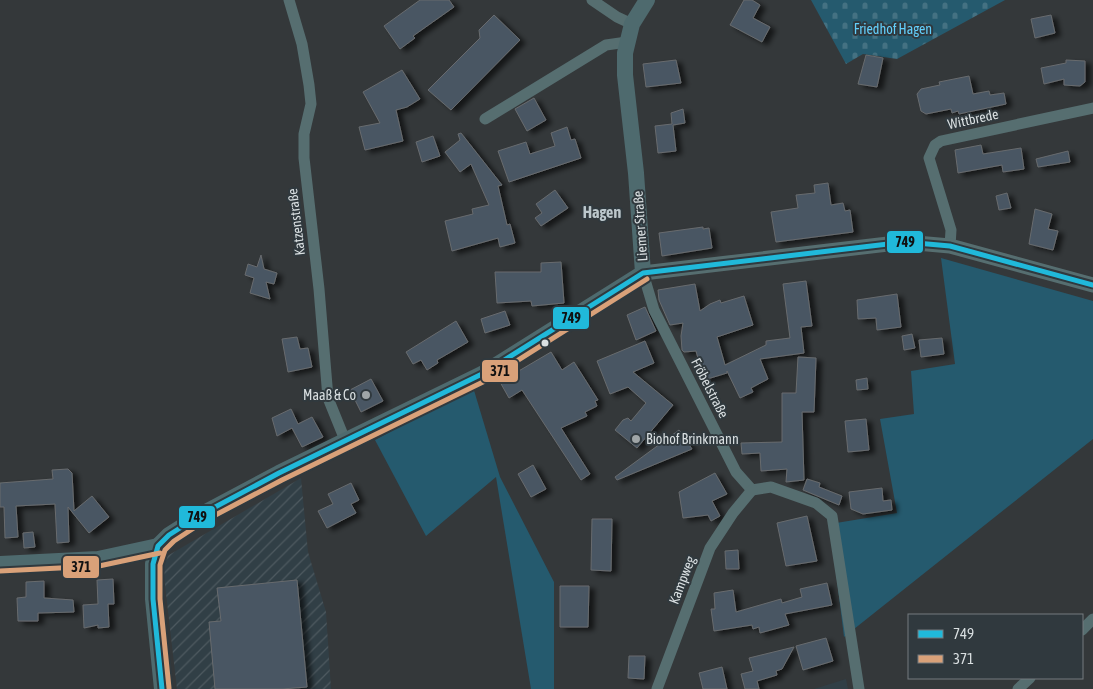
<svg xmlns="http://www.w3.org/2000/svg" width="1093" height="689" font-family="'Asap Condensed',sans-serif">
	<defs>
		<pattern id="industrial-furrows" width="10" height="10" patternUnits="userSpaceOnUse" patternTransform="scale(1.25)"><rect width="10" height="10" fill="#313f46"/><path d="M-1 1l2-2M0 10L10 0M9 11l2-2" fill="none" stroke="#4e5a60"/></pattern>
		<pattern id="cemetery-stones" width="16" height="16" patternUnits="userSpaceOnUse" patternTransform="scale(1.25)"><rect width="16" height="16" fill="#255a6e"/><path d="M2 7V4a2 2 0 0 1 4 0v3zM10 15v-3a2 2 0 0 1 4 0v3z" fill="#447182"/></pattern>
		<filter id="shadow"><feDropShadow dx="5.5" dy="3" stdDeviation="2.5" flood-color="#0009"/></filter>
	</defs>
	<rect width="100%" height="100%" fill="#34383a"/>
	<polygon fill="#313f46" points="846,679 848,689 814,689"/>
	<polygon fill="url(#industrial-furrows)" points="301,478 308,552 326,612 331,689 177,689 162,559"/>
	<g fill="#255a6e">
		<polygon points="941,258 1093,301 1093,439 844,637 830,524 897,513 880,419 914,414 911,371 955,364"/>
		<polygon points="473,387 500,477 554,582 554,689 531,689 496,477 426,536 375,440"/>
	</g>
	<polygon fill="url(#cemetery-stones)" points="811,0 1005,0 897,59 863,54 846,64"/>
	<g fill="#485663" stroke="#686b6e" filter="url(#shadow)">
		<polygon points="420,0 449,0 454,7 413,36 415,38 400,49 384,26"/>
		<polygon points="744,0 752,0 760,5 753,18 770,27 762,42 730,25"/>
		<polygon points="494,15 520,40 451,110 428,90 480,38 479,30"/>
		<polygon points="1051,15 1055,33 1035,38 1031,19"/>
		<polygon points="866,55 883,58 877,87 858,84"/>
		<polygon points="676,60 681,83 646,87 643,64"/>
		<polygon points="1066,60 1085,61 1085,82 1080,86 1064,85 1064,79 1044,84 1041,68 1066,63"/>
		<polygon points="402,70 420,99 407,107 396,110 403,141 365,150 359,127 380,123 363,92"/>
		<polygon points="969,76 973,94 989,91 990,95 1004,93 1006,104 959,114 958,111 952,113 951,109 926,114 921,111 917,94 921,89 940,85 939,82"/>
		<polygon points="534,98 546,120 527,131 515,109"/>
		<polygon points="683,109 685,123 673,125 676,151 658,153 655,126 672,124 671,113"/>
		<polygon points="567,127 571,140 575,139 581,158 509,182 498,151 526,142 530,154 555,146 551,133"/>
		<polygon points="461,133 502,185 498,186 507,225 510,224 515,243 500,247 498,238 452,251 445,221 473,214 472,209 489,205 471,164 460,172 445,152 460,140 458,134"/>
		<polygon points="433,136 440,156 422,162 416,142"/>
		<polygon points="981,145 983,154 1021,148 1024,169 1003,172 1002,165 958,173 955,150"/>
		<polygon points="1068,151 1070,162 1038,167 1036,159"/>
		<polygon points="828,183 831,205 843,203 845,211 850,210 853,232 776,242 771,212 798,208 796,195 815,193 814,185"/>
		<polygon points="555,190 568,208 541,226 535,218 542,213 536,204"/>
		<polygon points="1007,193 1011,208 999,210 996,196"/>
		<polygon points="1035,209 1052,214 1048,229 1058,231 1053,250 1029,244"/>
		<polygon points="703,227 703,229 709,228 712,248 662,256 659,233"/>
		<polygon points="261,255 264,269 277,273 274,284 266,282 270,299 250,293 254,278 245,275 248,264 257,267"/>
		<polygon points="561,262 564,303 532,306 531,301 497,303 495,272 541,272 541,263"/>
		<polygon points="806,281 812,326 801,327 804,353 760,359 768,379 751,388 753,392 740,398 727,371 727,373 704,380 696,351 684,352 682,350 681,336 683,323 670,325 659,300 658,290 695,284 700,311 710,304 720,300 721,303 744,296 753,325 717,337 725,365 766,345 766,341 790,338 783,284"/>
		<polygon points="897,294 901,327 877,330 876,318 858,319 857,300"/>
		<polygon points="645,307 656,331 636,340 627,315"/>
		<polygon points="505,311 510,325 485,333 481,319"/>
		<polygon points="456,321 468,342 437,360 438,363 427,370 421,360 413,364 406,352"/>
		<polygon points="912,334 915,348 904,350 902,336"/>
		<polygon points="297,337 300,349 308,348 312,367 288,372 282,339"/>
		<polygon points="942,338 944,354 921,357 919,340"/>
		<polygon points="645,341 654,363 633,372 673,405 637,448 615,430 623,420 628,418 631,421 646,403 628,387 610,394 597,361"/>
		<polygon points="551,352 562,370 574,362 598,400 595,401 597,406 585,412 587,416 561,428 590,474 581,480 522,390 509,398 500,382"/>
		<polygon points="798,357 816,358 814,412 802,412 804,480 786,482 787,469 761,471 760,453 742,454 741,443 782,442 782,393 796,393"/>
		<polygon points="867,378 868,389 857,390 856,380"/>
		<polygon points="371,379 383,401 361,412 350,390"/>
		<polygon points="291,409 298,424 312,417 323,437 302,447 292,428 277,436 272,418"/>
		<polygon points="866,419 869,450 848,452 845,421"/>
		<polygon points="679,430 692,449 617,480 615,477"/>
		<polygon points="533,465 546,489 531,497 518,474"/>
		<polygon points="68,469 72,473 74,511 92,496 109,517 89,533 68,507 69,542 57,543 55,504 16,506 18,537 5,538 4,507 0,507 0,483 53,479 52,470"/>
		<polygon points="715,473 727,494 712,501 720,516 711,521 708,515 683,518 679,492"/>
		<polygon points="807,479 820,483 819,487 842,496 839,505 803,490"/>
		<polygon points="351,483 359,500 351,504 356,513 327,528 318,511 333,504 328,494"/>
		<polygon points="882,488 883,501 891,500 892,510 863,514 851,509 849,492"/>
		<polygon points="807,516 817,561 786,566 777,523"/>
		<polygon points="592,519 612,519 611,571 591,570"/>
		<polygon points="33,532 35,547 24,548 23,533"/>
		<polygon points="738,550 739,569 726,569 725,551"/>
		<polygon points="113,579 114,604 108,604 109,627 98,628 98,625 84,628 83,605 98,604 97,580"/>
		<polygon points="297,580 307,687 282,689 215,689 209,622 221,621 217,588"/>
		<polygon points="44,581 44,598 73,600 74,612 38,613 38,621 18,621 17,598 26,597 26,582"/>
		<polygon points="827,583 832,605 785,614 789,625 760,633 759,627 753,629 752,625 714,631 711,609 715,609 714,593 733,590 736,612 781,599 782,603 802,597 800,589"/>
		<polygon points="560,586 589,586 588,627 560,627"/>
		<polygon points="826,638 833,661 803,670 796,646"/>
		<polygon points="794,647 782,669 776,671 777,675 757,681 759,689 745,689 741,674 753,671 749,658"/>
		<polygon points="629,656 645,656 644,679 628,678"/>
		<polygon points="722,667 727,689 703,689 699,673"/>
	</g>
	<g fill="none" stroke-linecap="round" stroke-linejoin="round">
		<g stroke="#566e70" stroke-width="11">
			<polyline points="289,0 302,44 309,85 311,104 304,134 304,158 319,289 328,398 345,440"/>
			<polyline points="592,0 617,17 632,24"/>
			<polyline points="485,119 606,45 627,42"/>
			<polyline points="950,246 951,230 929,158 935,145 941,141 1093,108"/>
			<polyline points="643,273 654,310 736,472 752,490 771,487 816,503 832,516 859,689"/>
			<polyline points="1082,630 1093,619"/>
			<polyline points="657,689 710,548 733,513 752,490"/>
			<polyline points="1018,689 1030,678"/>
		</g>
		<polyline stroke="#566e70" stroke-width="15" points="643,273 905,242 950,246 1093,285"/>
		<g stroke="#4e6a6e" stroke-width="16">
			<polyline points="0,564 98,559 158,546"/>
			<polyline points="162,689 153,599 153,564 158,546 169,535 202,514 279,473 482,374 643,273 636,173 625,75 625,53 632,24 647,0"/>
		</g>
		<g stroke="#30393e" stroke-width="9">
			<polyline id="bus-1" points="162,689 153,599 153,564 158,546 169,535 202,514 279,473 482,374 643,273 905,242 950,246 1093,285"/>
		</g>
		<g stroke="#30393e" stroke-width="9">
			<g id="bus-2">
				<polyline points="0,571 99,566 160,553"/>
				<polyline points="169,688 160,599 160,565 165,550 174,541 206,520 282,480 485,381 647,279"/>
			</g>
		</g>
		<use href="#bus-1" stroke="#20b9da" stroke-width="5"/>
		<use href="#bus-2" stroke="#d9a179" stroke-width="5"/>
	</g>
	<circle fill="#d9dfe1" stroke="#30393e" stroke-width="2" cx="545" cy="343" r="4.5"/>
	<g fill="#9fa5a7" stroke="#30393e" stroke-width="2">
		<circle cx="366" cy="395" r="5"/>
		<circle cx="636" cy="439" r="5"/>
	</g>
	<g text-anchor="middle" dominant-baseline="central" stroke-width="4" stroke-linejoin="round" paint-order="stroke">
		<g font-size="14" fill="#63cffb" stroke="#30393e">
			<text x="893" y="29">Friedhof Hagen</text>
		</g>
		<g font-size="14" fill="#d9dfe1" stroke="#30393e">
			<text transform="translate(973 119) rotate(-12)">Wittbrede</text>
			<text transform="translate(296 222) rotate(-97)">Katzenstraße</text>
			<text transform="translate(640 226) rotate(-94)">Liemer Straße</text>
			<text transform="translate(710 388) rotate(63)">Fröbelstraße</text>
			<text transform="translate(682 580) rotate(-69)">Kampweg</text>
		</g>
		<g font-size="14" fill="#d9dfe1" stroke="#30393e" text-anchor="end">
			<text x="356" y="395">Maaß &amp; Co</text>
			<text x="646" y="439" text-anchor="start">Biohof Brinkmann</text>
		</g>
		<g font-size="16" font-weight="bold" fill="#bbc7cc" stroke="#30393e">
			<text x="602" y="212">Hagen</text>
		</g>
	</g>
	<g stroke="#30393e" stroke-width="2">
		<rect x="886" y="230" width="38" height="24" rx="5" fill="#20b9da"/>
		<rect x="552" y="306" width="38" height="24" rx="5" fill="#20b9da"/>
		<rect x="481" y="359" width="38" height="24" rx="5" fill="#d9a179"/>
		<rect x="178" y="505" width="38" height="24" rx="5" fill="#20b9da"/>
		<rect x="62" y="555" width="38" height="24" rx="5" fill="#d9a179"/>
	</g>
	<g font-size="14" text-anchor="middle" font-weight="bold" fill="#111">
		<text x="905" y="247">749</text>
		<text x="571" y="323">749</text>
		<text x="500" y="376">371</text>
		<text x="197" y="522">749</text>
		<text x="81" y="572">371</text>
	</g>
	<rect x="908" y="614" width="175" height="65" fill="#30393e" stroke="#747b7f"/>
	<rect x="918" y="630" width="25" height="8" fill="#20b9da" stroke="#747b7f"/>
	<text x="953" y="639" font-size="15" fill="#d9dfe1">749</text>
	<rect x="918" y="655" width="25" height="8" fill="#d9a179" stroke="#747b7f"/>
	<text x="953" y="664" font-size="15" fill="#d9dfe1">371</text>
</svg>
